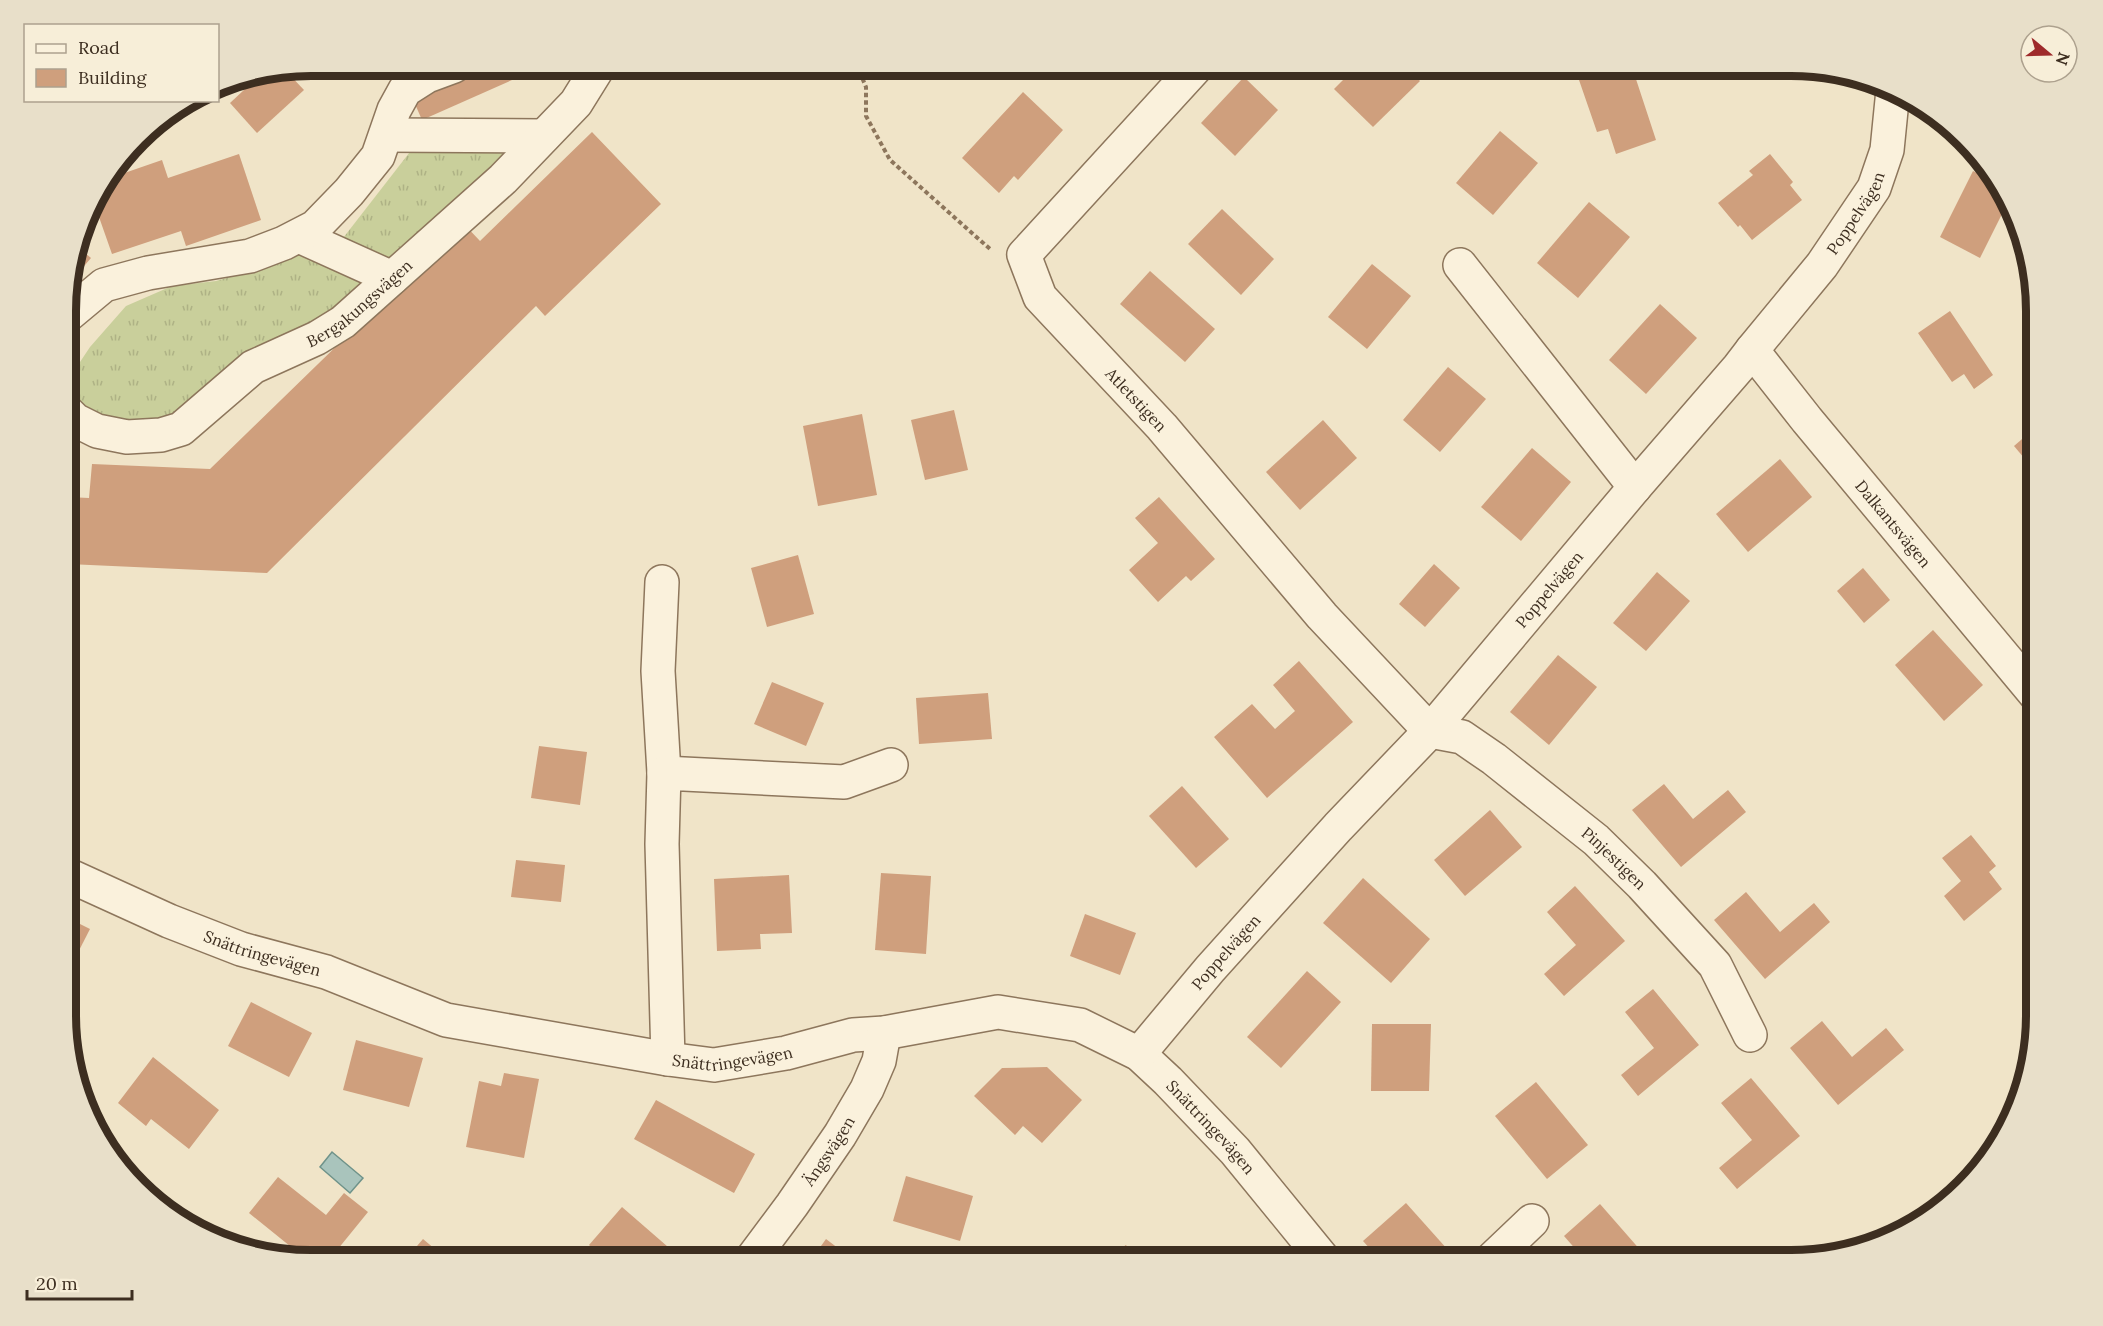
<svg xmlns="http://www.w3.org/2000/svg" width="2103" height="1326" font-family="Lora,serif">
	<defs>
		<pattern id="grass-tufts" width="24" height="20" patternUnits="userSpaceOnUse" patternTransform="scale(1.5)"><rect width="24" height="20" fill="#c9cf9b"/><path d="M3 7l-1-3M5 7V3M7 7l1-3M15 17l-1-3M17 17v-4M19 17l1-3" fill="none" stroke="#aeb285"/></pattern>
	</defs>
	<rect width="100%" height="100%" fill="#f0e4c8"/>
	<g fill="url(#grass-tufts)">
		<polygon points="413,148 515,148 397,264 340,242"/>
		<polygon points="307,247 375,281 156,427 90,418 68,388 68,380 90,347 126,306 172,286 216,281 267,266"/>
	</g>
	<polygon fill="#a9c4bc" stroke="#6f938a" stroke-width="1.5" points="332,1152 363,1178 350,1193 320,1167"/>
	<g fill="#cf9f7d">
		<polygon points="476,66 505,66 512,80 422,120 411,95"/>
		<polygon points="1357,66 1405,66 1420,81 1373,127 1334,89"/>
		<polygon points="1612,69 1615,76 1633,70 1656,140 1616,154 1608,129 1597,132 1579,80"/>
		<polygon points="286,71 304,90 257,133 230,103 259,76"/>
		<polygon points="1244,77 1278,110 1235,156 1201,123"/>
		<polygon points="1023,92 1063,130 1018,180 1014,176 999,193 962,158"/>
		<polygon points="1500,131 1538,163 1493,215 1456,183"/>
		<polygon points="592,132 661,204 545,316 536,306 267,573 68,564 68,497 89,498 92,464 210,469 463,223 480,241"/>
		<polygon points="239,154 261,220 186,246 181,231 112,254 93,200 110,178 162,160 168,178"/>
		<polygon points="1770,154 1793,182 1790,185 1802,200 1752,240 1740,225 1738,227 1718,203 1753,175 1749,171"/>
		<polygon points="1973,171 1999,184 2004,189 2008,202 1980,258 1940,237"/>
		<polygon points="1589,202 1630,237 1578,298 1537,263"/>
		<polygon points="1222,209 1274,259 1241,295 1188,244"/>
		<polygon points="78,247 91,258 68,285 68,279"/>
		<polygon points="1372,264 1411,296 1367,349 1328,317"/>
		<polygon points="1150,271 1215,329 1185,362 1120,304"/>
		<polygon points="1660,304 1697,338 1646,394 1609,360"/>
		<polygon points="1950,311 1993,375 1974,389 1964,374 1952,382 1918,333"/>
		<polygon points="1448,367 1486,399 1440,452 1403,420"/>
		<polygon points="954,410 968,470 925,480 911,420"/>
		<polygon points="862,414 877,495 818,506 803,426"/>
		<polygon points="1323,420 1357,458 1300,510 1266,472"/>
		<polygon points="2036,427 2036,472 2014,446"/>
		<polygon points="1532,448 1571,482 1521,541 1481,507"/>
		<polygon points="1780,459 1812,497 1748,552 1716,514"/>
		<polygon points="1159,497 1215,559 1191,581 1186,576 1158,602 1129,570 1158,543 1135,518"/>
		<polygon points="798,555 814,614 767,627 751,568"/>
		<polygon points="1434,564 1460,588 1425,627 1399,604"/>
		<polygon points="1863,568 1890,600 1864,623 1837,591"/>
		<polygon points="1657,572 1690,601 1646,651 1613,623"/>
		<polygon points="1933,630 1983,685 1944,721 1895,665"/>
		<polygon points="1558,655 1597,687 1549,745 1510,712"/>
		<polygon points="1299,661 1353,722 1267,798 1214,737 1252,704 1275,729 1295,711 1273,685"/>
		<polygon points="772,682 824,703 806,746 754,724"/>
		<polygon points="988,693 992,739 919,744 916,698"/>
		<polygon points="539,746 587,752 580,805 531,798"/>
		<polygon points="1664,784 1693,819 1728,790 1746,812 1681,867 1632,810"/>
		<polygon points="1182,786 1229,839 1196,868 1149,816"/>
		<polygon points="1490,810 1522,847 1465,896 1434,860"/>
		<polygon points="1971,835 1996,866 1989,872 2002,889 1964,921 1944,896 1961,881 1942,858"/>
		<polygon points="516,860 565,865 561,902 511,897"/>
		<polygon points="881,873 931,876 926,954 875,950"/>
		<polygon points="789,875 792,933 760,934 761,949 717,951 714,879"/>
		<polygon points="1363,878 1430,939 1391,983 1323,923"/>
		<polygon points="1575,886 1625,941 1564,996 1544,974 1576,945 1547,912"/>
		<polygon points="1746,892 1780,932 1814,903 1830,922 1765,979 1714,920"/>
		<polygon points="1085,914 1136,933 1120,975 1070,956"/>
		<polygon points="68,918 90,929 68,972"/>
		<polygon points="1307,971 1341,1002 1281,1068 1247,1037"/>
		<polygon points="1653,989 1699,1045 1638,1096 1621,1075 1654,1048 1625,1012"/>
		<polygon points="251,1002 312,1033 289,1077 228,1046"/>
		<polygon points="1822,1021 1852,1057 1886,1028 1904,1050 1838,1105 1790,1048"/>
		<polygon points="1372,1024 1431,1024 1429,1091 1371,1091"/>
		<polygon points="356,1040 423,1058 409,1107 343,1090"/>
		<polygon points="153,1057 219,1110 189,1149 151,1119 146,1126 118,1103"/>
		<polygon points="1047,1067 1082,1100 1042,1143 1023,1126 1015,1135 974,1096 1002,1068"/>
		<polygon points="504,1073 539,1079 524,1158 466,1147 479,1081 501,1086"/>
		<polygon points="1751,1078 1800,1136 1737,1189 1719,1168 1752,1140 1721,1103"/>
		<polygon points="1536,1082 1588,1145 1547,1179 1495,1116"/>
		<polygon points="656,1100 755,1154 734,1193 634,1139"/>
		<polygon points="906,1176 973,1196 960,1241 893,1221"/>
		<polygon points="278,1177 326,1215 344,1193 368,1212 329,1260 306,1259 249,1213"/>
		<polygon points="1406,1203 1448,1250 1437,1260 1380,1260 1363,1241"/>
		<polygon points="1600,1204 1649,1260 1585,1260 1564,1236"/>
		<polygon points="622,1207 683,1260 606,1260 589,1245"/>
		<polygon points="423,1239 448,1260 405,1260"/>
		<polygon points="826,1239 847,1255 843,1260 811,1260"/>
		<polygon points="1126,1245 1135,1260 1103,1260"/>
	</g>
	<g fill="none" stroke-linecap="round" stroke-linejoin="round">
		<g stroke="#8d765c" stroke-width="36">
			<g id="minor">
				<path id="s1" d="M1197 66 1024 255 1040 297 1162 427 1322 616 1430 731 1462 737 1494 759 1596 840 1642 885 1715 965 1750 1035"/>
				<polyline points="386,135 544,136"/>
				<polyline points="299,236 392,278"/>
				<polyline points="1460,265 1635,487"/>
				<polyline points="68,315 104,285 148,273 250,256 284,243 315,227 349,192 378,156 394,110 405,90 427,76 454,66"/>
				<path id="s2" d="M1752 350 1807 420 2036 695"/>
				<path id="s3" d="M68 413 75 420 97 431 127 437 161 435 181 429 253 367 317 338 343 322 503 179 576 103 599 66"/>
				<polyline points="662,582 658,671 664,773"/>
				<path id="s4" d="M68 875 169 921 241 949 326 972 446 1020 668 1059 714 1065 786 1053 853 1035 884 1033 998 1012 1080 1025 1139 1054 1168 1081 1235 1151 1324 1260"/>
				<path id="s5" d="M1139 1054 1210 969 1338 827 1430 731 1635 487 1739 367 1752 350 1822 265 1874 188 1887 150 1893 90"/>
				<polyline points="668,1059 662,844 664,773 844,782 891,765"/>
				<path id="s6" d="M751 1260 792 1205 840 1135 867 1089 879 1061 884 1033"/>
				<polyline points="1491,1260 1532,1221"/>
			</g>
		</g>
		<polyline stroke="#8d765c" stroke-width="4" stroke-dasharray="4.5 3" stroke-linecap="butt" points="855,66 858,68 866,87 866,116 890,160 990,249"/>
		<use href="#minor" stroke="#faf1dc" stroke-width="33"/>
	</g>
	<g text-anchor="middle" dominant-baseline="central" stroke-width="4.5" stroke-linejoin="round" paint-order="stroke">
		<g font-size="16" fill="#3d2e20" stroke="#f7eed8">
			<text stroke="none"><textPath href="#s5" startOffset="1106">Poppelvägen</textPath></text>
			<text stroke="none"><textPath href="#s3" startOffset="340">Bergakungsvägen</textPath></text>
			<text stroke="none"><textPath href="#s1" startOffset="442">Atletstigen</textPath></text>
			<text stroke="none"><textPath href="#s2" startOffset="224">Dalkantsvägen</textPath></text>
			<text stroke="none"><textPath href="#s5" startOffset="620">Poppelvägen</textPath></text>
			<text stroke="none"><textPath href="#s1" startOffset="1112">Pinjestigen</textPath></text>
			<text stroke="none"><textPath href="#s4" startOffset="210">Snättringevägen</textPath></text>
			<text stroke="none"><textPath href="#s5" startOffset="134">Poppelvägen</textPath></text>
			<text stroke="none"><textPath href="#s4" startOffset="696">Snättringevägen</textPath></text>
			<text stroke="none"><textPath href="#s4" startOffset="1218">Snättringevägen</textPath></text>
			<text stroke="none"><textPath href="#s6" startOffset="134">Ängsvägen</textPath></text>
		</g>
	</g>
	<path d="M0 0H2103V1326H0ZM311 76H1791A235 235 0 0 1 2026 311V1015A235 235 0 0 1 1791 1250H311A235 235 0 0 1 76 1015V311A235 235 0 0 1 311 76Z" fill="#e8dfc9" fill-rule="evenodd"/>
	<path fill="none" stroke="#3d2e20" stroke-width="8" d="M311 76H1791A235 235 0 0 1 2026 311V1015A235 235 0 0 1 1791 1250H311A235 235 0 0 1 76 1015V311A235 235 0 0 1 311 76Z"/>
	<rect x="24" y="24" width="195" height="78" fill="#f7eed8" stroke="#ada18e" stroke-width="1.5"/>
	<rect x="36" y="44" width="30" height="9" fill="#faf1dc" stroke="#ada18e" stroke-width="1.5"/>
	<text x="78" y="54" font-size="18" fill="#3d2e20">Road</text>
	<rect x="36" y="69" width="30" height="18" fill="#cf9f7d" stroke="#ada18e" stroke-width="1.5"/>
	<text x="78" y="84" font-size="18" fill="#3d2e20">Building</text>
	<g transform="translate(2049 54) rotate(109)"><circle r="28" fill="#f7eed8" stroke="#ada18e" stroke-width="1.5"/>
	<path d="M0-4.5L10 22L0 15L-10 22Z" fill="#9e2a2b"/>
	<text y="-9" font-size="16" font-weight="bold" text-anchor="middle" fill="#3d2e20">N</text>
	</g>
	<path d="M27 1290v9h105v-9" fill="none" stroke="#3d2e20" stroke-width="3"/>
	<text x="36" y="1290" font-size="18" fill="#3d2e20" stroke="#f7eed8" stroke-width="4.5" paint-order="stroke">20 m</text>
</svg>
